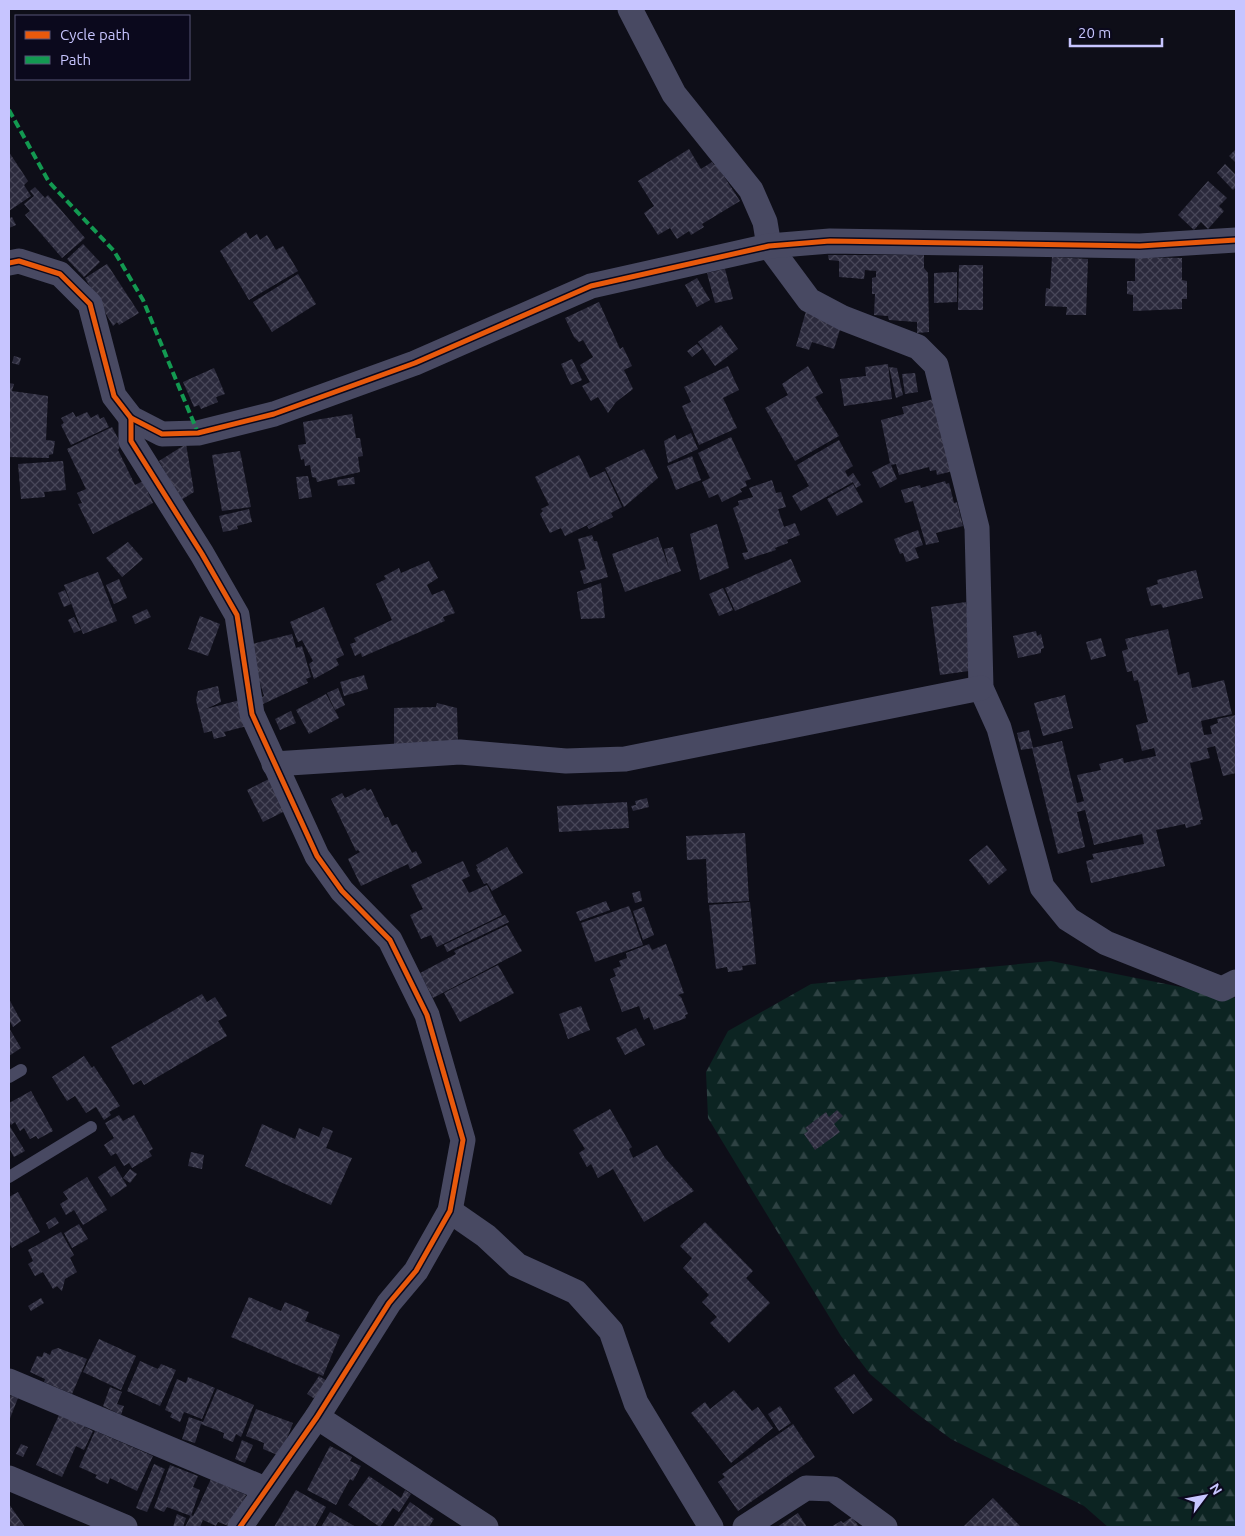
<svg xmlns="http://www.w3.org/2000/svg" width="1245" height="1536" font-family="Ubuntu,sans-serif">
	<defs>
		<pattern id="forest-firs" width="22" height="20" patternUnits="userSpaceOnUse" patternTransform="scale(1.25)"><rect width="22" height="20" fill="#0c2422"/><path d="M5 1l3.5 6h-7zM16 11l3.5 6h-7z" fill="#2e4243"/></pattern>
		<pattern id="building-cross-hatch" width="8" height="8" patternUnits="userSpaceOnUse" patternTransform="scale(1.25)"><rect width="8" height="8" fill="#2b2a3c"/><path d="M0 0l8 8M0 8l8-8" fill="none" stroke="#484759"/></pattern>
	</defs>
	<rect width="100%" height="100%" fill="#0e0e18"/>
	<polygon fill="url(#forest-firs)" points="1051,961 1236,998 1236,1527 1108,1527 1084,1506 951,1439 912,1410 870,1374 841,1336 708,1118 706,1072 728,1031 811,984"/>
	<g fill="url(#building-cross-hatch)">
		<polygon points="689,149 701,169 712,162 714,165 716,164 740,201 702,224 704,227 691,235 689,231 677,239 670,228 658,235 644,213 654,206 638,181"/>
		<polygon points="1236,149 1236,163 1229,156"/>
		<polygon points="9,152 28,181 24,185 31,196 9,211"/>
		<polygon points="1225,164 1236,175 1236,187 1233,190 1217,173"/>
		<polygon points="1208,181 1227,198 1219,206 1224,211 1208,229 1201,222 1194,230 1178,215"/>
		<polygon points="35,187 45,198 48,195 85,238 62,258 25,215 30,211 24,204 34,196 30,191"/>
		<polygon points="12,217 16,225 9,228 9,218"/>
		<polygon points="246,232 250,239 257,234 260,240 267,235 276,250 283,246 298,271 249,300 220,251"/>
		<polygon points="83,244 100,262 84,277 67,259"/>
		<polygon points="828,255 924,255 924,268 928,273 929,332 917,333 917,322 889,320 888,316 874,315 875,294 872,294 872,278 876,277 876,271 865,270 864,279 839,277 839,261 829,260"/>
		<polygon points="1052,257 1088,259 1086,315 1066,315 1067,307 1045,306 1046,288 1050,289"/>
		<polygon points="1135,257 1182,258 1182,280 1187,281 1187,299 1182,299 1182,309 1133,311 1133,295 1127,294 1127,281 1135,281"/>
		<polygon points="107,264 139,313 119,325 117,322 113,326 85,278"/>
		<polygon points="959,265 983,265 983,310 958,310"/>
		<polygon points="725,269 733,299 715,303 707,273"/>
		<polygon points="957,272 957,302 934,303 934,273"/>
		<polygon points="298,274 316,304 272,332 253,302"/>
		<polygon points="697,278 710,300 697,307 685,285"/>
		<polygon points="599,302 620,349 623,347 632,366 624,370 633,389 616,402 608,413 598,397 591,401 582,386 590,382 580,365 593,357 583,340 579,342 574,337 565,318"/>
		<polygon points="806,311 842,323 834,349 812,342 809,350 796,346"/>
		<polygon points="721,325 738,349 715,366 698,342"/>
		<polygon points="697,344 702,349 692,357 687,351"/>
		<polygon points="14,356 21,358 19,365 12,363"/>
		<polygon points="572,359 582,380 571,385 561,364"/>
		<polygon points="888,364 892,399 844,406 840,379 866,376 865,367"/>
		<polygon points="728,366 739,390 723,398 737,428 699,445 682,406 691,402 684,387"/>
		<polygon points="808,366 823,393 815,397 839,436 795,461 765,408 788,395 782,384"/>
		<polygon points="889,367 897,368 903,395 896,398"/>
		<polygon points="214,368 225,394 216,397 218,402 201,409 199,405 194,407 183,382"/>
		<polygon points="915,373 918,392 905,394 902,374"/>
		<polygon points="9,383 14,384 12,391 48,396 46,440 55,441 53,454 49,455 49,458 9,457"/>
		<polygon points="934,399 953,471 937,475 936,470 930,471 929,467 899,475 896,464 891,465 897,479 880,488 872,472 890,463 881,420 904,414 902,407"/>
		<polygon points="73,412 76,417 87,412 91,418 98,414 100,419 104,417 109,427 71,445 61,425 64,423 61,418"/>
		<polygon points="352,414 356,438 360,438 363,456 358,457 360,472 317,482 316,478 312,477 310,465 305,466 304,459 301,460 298,445 306,444 303,422"/>
		<polygon points="112,427 121,444 118,450 135,485 143,481 153,503 93,534 78,504 82,503 77,493 86,489 67,449"/>
		<polygon points="691,433 698,449 668,463 664,441 675,435 677,440"/>
		<polygon points="731,437 751,479 745,481 747,486 740,489 742,492 722,502 718,494 709,498 702,482 710,478 698,453"/>
		<polygon points="839,440 853,466 845,471 848,477 853,473 861,485 856,488 853,482 801,511 792,496 809,486 797,465"/>
		<polygon points="186,444 194,492 181,500 159,461"/>
		<polygon points="644,449 658,478 624,507 605,468"/>
		<polygon points="240,451 251,507 222,511 212,455"/>
		<polygon points="579,455 590,478 605,471 622,507 611,513 613,517 589,529 587,526 608,515 565,536 561,528 550,533 540,514 543,511 541,509 549,505 535,477"/>
		<polygon points="692,456 701,480 676,490 667,466"/>
		<polygon points="63,461 66,490 44,492 45,497 21,499 18,464"/>
		<polygon points="308,476 312,497 299,499 296,477"/>
		<polygon points="354,477 355,484 338,486 337,480"/>
		<polygon points="772,480 776,493 781,492 786,507 778,509 784,527 795,523 800,535 787,540 788,543 775,548 776,550 745,560 742,553 748,552 733,508 739,505 738,501 753,497 749,488"/>
		<polygon points="945,481 946,484 949,483 954,503 957,502 963,526 936,533 939,542 926,545 913,501 905,503 901,490 920,485 921,488"/>
		<polygon points="853,484 863,502 837,516 827,499"/>
		<polygon points="249,509 252,522 237,526 238,529 223,532 219,516"/>
		<polygon points="717,524 729,568 700,580 690,534"/>
		<polygon points="918,530 923,545 915,548 919,558 906,562 903,553 900,554 894,539"/>
		<polygon points="592,535 594,541 597,541 608,577 584,584 580,571 586,569 578,539"/>
		<polygon points="658,537 669,568 664,549 673,547 681,571 625,592 612,554"/>
		<polygon points="128,542 143,559 122,577 106,558"/>
		<polygon points="791,559 801,582 735,611 725,588"/>
		<polygon points="429,561 438,578 427,585 432,595 444,590 455,613 443,617 445,621 362,657 361,653 355,656 350,644 356,642 354,638 392,620 376,584 386,579 384,576 399,568 401,573"/>
		<polygon points="1196,570 1203,598 1163,608 1161,604 1151,606 1146,588 1158,584 1157,580"/>
		<polygon points="98,572 117,621 83,634 64,585"/>
		<polygon points="119,579 127,598 114,604 106,585"/>
		<polygon points="601,583 605,618 581,619 577,592"/>
		<polygon points="723,588 733,610 719,616 709,594"/>
		<polygon points="65,590 71,604 64,607 58,593"/>
		<polygon points="966,602 976,670 940,675 931,607"/>
		<polygon points="324,607 344,655 336,659 339,665 314,679 309,664 313,661 302,640 298,642 290,622"/>
		<polygon points="147,609 151,617 135,624 132,616"/>
		<polygon points="200,616 220,624 208,656 188,649"/>
		<polygon points="74,617 81,630 74,633 68,620"/>
		<polygon points="1168,629 1178,675 1189,672 1192,688 1224,680 1232,714 1201,721 1204,735 1212,734 1210,726 1218,723 1217,719 1236,715 1236,773 1223,776 1215,746 1207,748 1210,758 1190,763 1203,820 1200,820 1201,824 1186,828 1185,824 1156,830 1165,866 1091,883 1086,861 1094,859 1092,854 1144,844 1142,834 1094,845 1085,810 1077,812 1085,847 1058,854 1032,748 1062,741 1077,803 1084,801 1077,775 1101,770 1099,764 1123,758 1124,763 1156,756 1154,748 1142,751 1136,725 1148,722 1138,680 1134,681 1132,671 1127,672 1122,651 1128,649 1125,639"/>
		<polygon points="1036,631 1037,636 1041,634 1044,648 1041,649 1041,653 1018,658 1013,636"/>
		<polygon points="292,634 296,648 302,646 311,677 306,679 308,683 263,704 260,698 264,696 248,645"/>
		<polygon points="1101,638 1106,656 1091,660 1086,642"/>
		<polygon points="364,675 368,689 344,696 340,682"/>
		<polygon points="218,686 221,702 206,709 240,700 247,726 224,732 226,736 214,739 212,731 204,733 196,700 198,691"/>
		<polygon points="338,688 345,705 335,710 327,693"/>
		<polygon points="326,694 339,718 309,734 296,710"/>
		<polygon points="1065,695 1073,728 1043,736 1034,703"/>
		<polygon points="437,703 457,708 458,746 394,747 394,708 436,707"/>
		<polygon points="291,711 296,723 280,730 275,719"/>
		<polygon points="1029,730 1033,748 1021,750 1017,733"/>
		<polygon points="271,778 287,810 263,822 247,790"/>
		<polygon points="365,788 367,791 371,789 385,818 388,817 392,826 397,824 412,853 416,851 422,863 410,869 408,864 361,886 348,859 360,852 358,850 356,851 331,799 342,793 345,798"/>
		<polygon points="647,798 649,807 633,811 631,806 636,805 635,801"/>
		<polygon points="627,802 629,828 559,832 557,806"/>
		<polygon points="745,833 749,901 708,903 706,859 687,860 686,836"/>
		<polygon points="987,845 1007,870 989,885 969,860"/>
		<polygon points="507,847 523,873 492,891 487,883 484,884 476,869 478,868 476,865"/>
		<polygon points="463,861 470,876 462,880 469,893 487,885 502,915 437,947 431,935 421,939 410,915 423,909 411,885"/>
		<polygon points="640,891 642,901 635,903 632,893"/>
		<polygon points="606,901 610,910 580,921 576,912"/>
		<polygon points="750,902 756,964 742,966 743,970 728,972 727,967 716,969 709,905"/>
		<polygon points="629,906 643,945 595,962 581,923"/>
		<polygon points="644,907 654,935 643,940 633,911"/>
		<polygon points="505,915 509,922 447,952 444,945"/>
		<polygon points="507,925 522,951 433,998 420,973 456,954 454,951"/>
		<polygon points="649,944 652,950 666,944 684,993 678,995 681,997 688,1014 685,1015 686,1018 654,1030 649,1017 644,1020 639,1006 622,1012 610,979 616,976 613,969 621,966 619,961 627,958 626,953"/>
		<polygon points="498,965 514,993 460,1022 444,993"/>
		<polygon points="202,994 207,1002 215,997 227,1016 218,1021 227,1036 144,1085 141,1080 133,1085 111,1047"/>
		<polygon points="9,999 21,1021 13,1027 9,1020"/>
		<polygon points="581,1006 590,1030 568,1039 559,1014"/>
		<polygon points="9,1028 21,1048 9,1056"/>
		<polygon points="636,1028 645,1045 625,1055 616,1038"/>
		<polygon points="84,1056 92,1068 94,1066 120,1106 109,1112 111,1115 104,1120 96,1107 86,1113 75,1096 67,1101 52,1077"/>
		<polygon points="31,1091 53,1131 38,1139 36,1136 30,1139 24,1128 20,1131 15,1122 11,1125 9,1121 9,1103"/>
		<polygon points="610,1109 632,1147 629,1149 633,1158 657,1145 665,1158 694,1191 644,1222 613,1169 598,1178 591,1164 587,1167 579,1153 585,1149 573,1130"/>
		<polygon points="837,1110 843,1116 834,1124 840,1132 815,1150 804,1134 808,1131 805,1128 826,1112 829,1117"/>
		<polygon points="119,1115 123,1121 134,1115 153,1149 149,1151 152,1156 132,1168 129,1163 124,1166 116,1153 111,1156 104,1145 114,1138 105,1123"/>
		<polygon points="262,1124 295,1139 299,1128 319,1137 323,1127 333,1131 326,1148 352,1158 331,1205 245,1166"/>
		<polygon points="9,1125 25,1151 14,1157 9,1148"/>
		<polygon points="191,1152 204,1155 202,1169 188,1166"/>
		<polygon points="115,1166 127,1186 111,1197 98,1177"/>
		<polygon points="130,1169 137,1174 130,1183 123,1178"/>
		<polygon points="87,1177 107,1210 83,1225 74,1210 66,1215 60,1204 68,1199 63,1192"/>
		<polygon points="18,1192 40,1232 12,1248 9,1243 9,1197"/>
		<polygon points="55,1217 59,1223 49,1229 46,1223"/>
		<polygon points="705,1222 753,1271 746,1278 770,1303 729,1343 710,1323 717,1317 702,1302 709,1295 683,1268 692,1258 680,1246"/>
		<polygon points="79,1224 88,1239 72,1248 64,1233"/>
		<polygon points="61,1232 74,1255 70,1258 77,1272 65,1279 62,1291 57,1286 53,1289 43,1272 35,1276 28,1264 33,1261 28,1250"/>
		<polygon points="249,1297 281,1311 285,1302 309,1312 305,1321 340,1335 323,1376 231,1337"/>
		<polygon points="41,1298 44,1303 31,1311 28,1306"/>
		<polygon points="99,1339 136,1356 121,1390 83,1372"/>
		<polygon points="58,1348 87,1359 72,1394 44,1382 45,1379 30,1372 37,1356 42,1357 44,1352 50,1355 52,1350"/>
		<polygon points="140,1361 158,1369 161,1364 176,1370 160,1406 127,1391"/>
		<polygon points="854,1374 873,1400 853,1414 834,1388"/>
		<polygon points="319,1376 327,1381 315,1399 307,1394"/>
		<polygon points="188,1377 215,1388 202,1419 184,1412 180,1422 170,1417 172,1413 165,1410 177,1379 186,1383"/>
		<polygon points="110,1387 122,1392 117,1404 124,1406 121,1415 103,1406"/>
		<polygon points="217,1389 254,1405 241,1437 236,1434 233,1442 223,1438 224,1433 201,1424 195,1443 182,1439 189,1417 203,1422"/>
		<polygon points="734,1390 752,1411 758,1407 773,1428 731,1463 691,1413 705,1402 710,1409"/>
		<polygon points="9,1395 18,1398 9,1421"/>
		<polygon points="780,1406 791,1423 779,1431 768,1414"/>
		<polygon points="256,1409 293,1423 280,1456 263,1449 264,1443 246,1436"/>
		<polygon points="59,1415 85,1426 82,1433 85,1427 93,1431 84,1450 76,1446 62,1477 36,1465"/>
		<polygon points="793,1424 815,1457 738,1511 718,1482 725,1477 722,1474"/>
		<polygon points="95,1431 153,1456 137,1491 110,1478 108,1484 95,1478 97,1475 79,1467"/>
		<polygon points="242,1440 253,1445 245,1463 235,1459"/>
		<polygon points="21,1444 28,1447 23,1457 16,1454"/>
		<polygon points="330,1446 352,1457 350,1461 361,1466 353,1481 350,1479 336,1505 307,1490"/>
		<polygon points="154,1464 165,1469 147,1512 136,1508"/>
		<polygon points="170,1465 198,1476 193,1487 200,1490 191,1516 167,1507 164,1512 154,1508"/>
		<polygon points="369,1476 401,1498 405,1490 411,1494 399,1512 393,1508 380,1527 348,1505"/>
		<polygon points="211,1479 246,1495 231,1527 218,1522 216,1526 203,1520 200,1527 185,1527 191,1515 193,1516 199,1505"/>
		<polygon points="296,1490 326,1507 315,1527 274,1527"/>
		<polygon points="993,1498 1021,1527 963,1527"/>
		<polygon points="410,1502 434,1519 429,1527 393,1527"/>
		<polygon points="9,1504 25,1527 9,1527"/>
		<polygon points="330,1512 356,1527 321,1527"/>
		<polygon points="798,1513 807,1527 777,1527"/>
		<polygon points="177,1514 186,1518 183,1527 173,1527"/>
		<polygon points="852,1517 859,1527 831,1527 841,1521 843,1523"/>
	</g>
	<g fill="none" stroke-linecap="round" stroke-linejoin="round">
		<g stroke="#484962" stroke-width="12">
			<polyline points="9,1077 21,1070"/>
			<polyline points="9,1177 91,1127"/>
		</g>
		<g stroke="#484962" stroke-width="25">
			<polyline points="630,9 674,94 751,190 765,222 769,246 809,300 843,318 918,347 936,365 977,528 981,688 999,728 1042,887 1068,919 1106,943 1222,989 1236,982"/>
			<polyline points="9,263 19,261 60,274 90,304 114,396 131,418 162,434 198,433 274,414 415,363 591,286 769,246 830,241 1140,246 1236,240"/>
			<polyline points="131,418 131,441 202,554 237,615 252,714 317,856 342,891 390,940 427,1015 463,1140 450,1211 416,1271 389,1303 317,1417 240,1527"/>
			<polyline points="274,764 460,752 566,761 625,759 981,688"/>
			<polyline points="450,1211 486,1236 517,1265 576,1292 611,1331 636,1403 711,1527"/>
			<polyline points="9,1381 265,1489"/>
			<polyline points="317,1417 486,1527"/>
			<polyline points="9,1478 125,1527"/>
			<polyline points="745,1527 806,1488 833,1489 885,1527"/>
		</g>
		<polyline stroke="#139951" stroke-width="4" stroke-dasharray="8 4" stroke-linecap="butt" points="9,110 49,182 114,251 143,300 198,433"/>
		<g stroke="#0b091d" stroke-width="8">
			<g id="cycleway">
				<polyline points="9,263 19,261 60,274 90,304 114,396 131,418 162,434 198,433 274,414 415,363 591,286 769,246 830,241 1140,246 1236,240"/>
				<polyline points="131,418 131,441 202,554 237,615 252,714 317,856 342,891 390,940 427,1015 463,1140 450,1211 416,1271 389,1303 317,1417 240,1527"/>
			</g>
		</g>
		<use href="#cycleway" stroke="#e8590c" stroke-width="5"/>
	</g>
	<rect width="1245" height="1536" fill="none" stroke="#c7c5ff" stroke-width="20"/>
	<rect x="15" y="15" width="175" height="65" fill="#0b091d" stroke="#565477"/>
	<rect x="25" y="31" width="25" height="8" fill="#e8590c" stroke="#565477"/>
	<text x="60" y="40" font-size="15" fill="#c7c5ff">Cycle path</text>
	<rect x="25" y="56" width="25" height="8" fill="#139951" stroke="#565477"/>
	<text x="60" y="65" font-size="15" fill="#c7c5ff">Path</text>
	<g transform="translate(1205 1496) rotate(58)" stroke="#0b091d" stroke-width="4" paint-order="stroke">
	<path d="M0-4L9 19L0 12L-9 19Z" fill="#c7c5ff"/>
	<text y="-8" font-size="14" font-weight="bold" text-anchor="middle" fill="#c7c5ff">N</text>
	</g>
	<path d="M1070 38v8h92v-8" fill="none" stroke="#c7c5ff" stroke-width="2.5"/>
	<text x="1078" y="38" font-size="15" fill="#c7c5ff" stroke="#0b091d" stroke-width="4" paint-order="stroke">20 m</text>
</svg>
